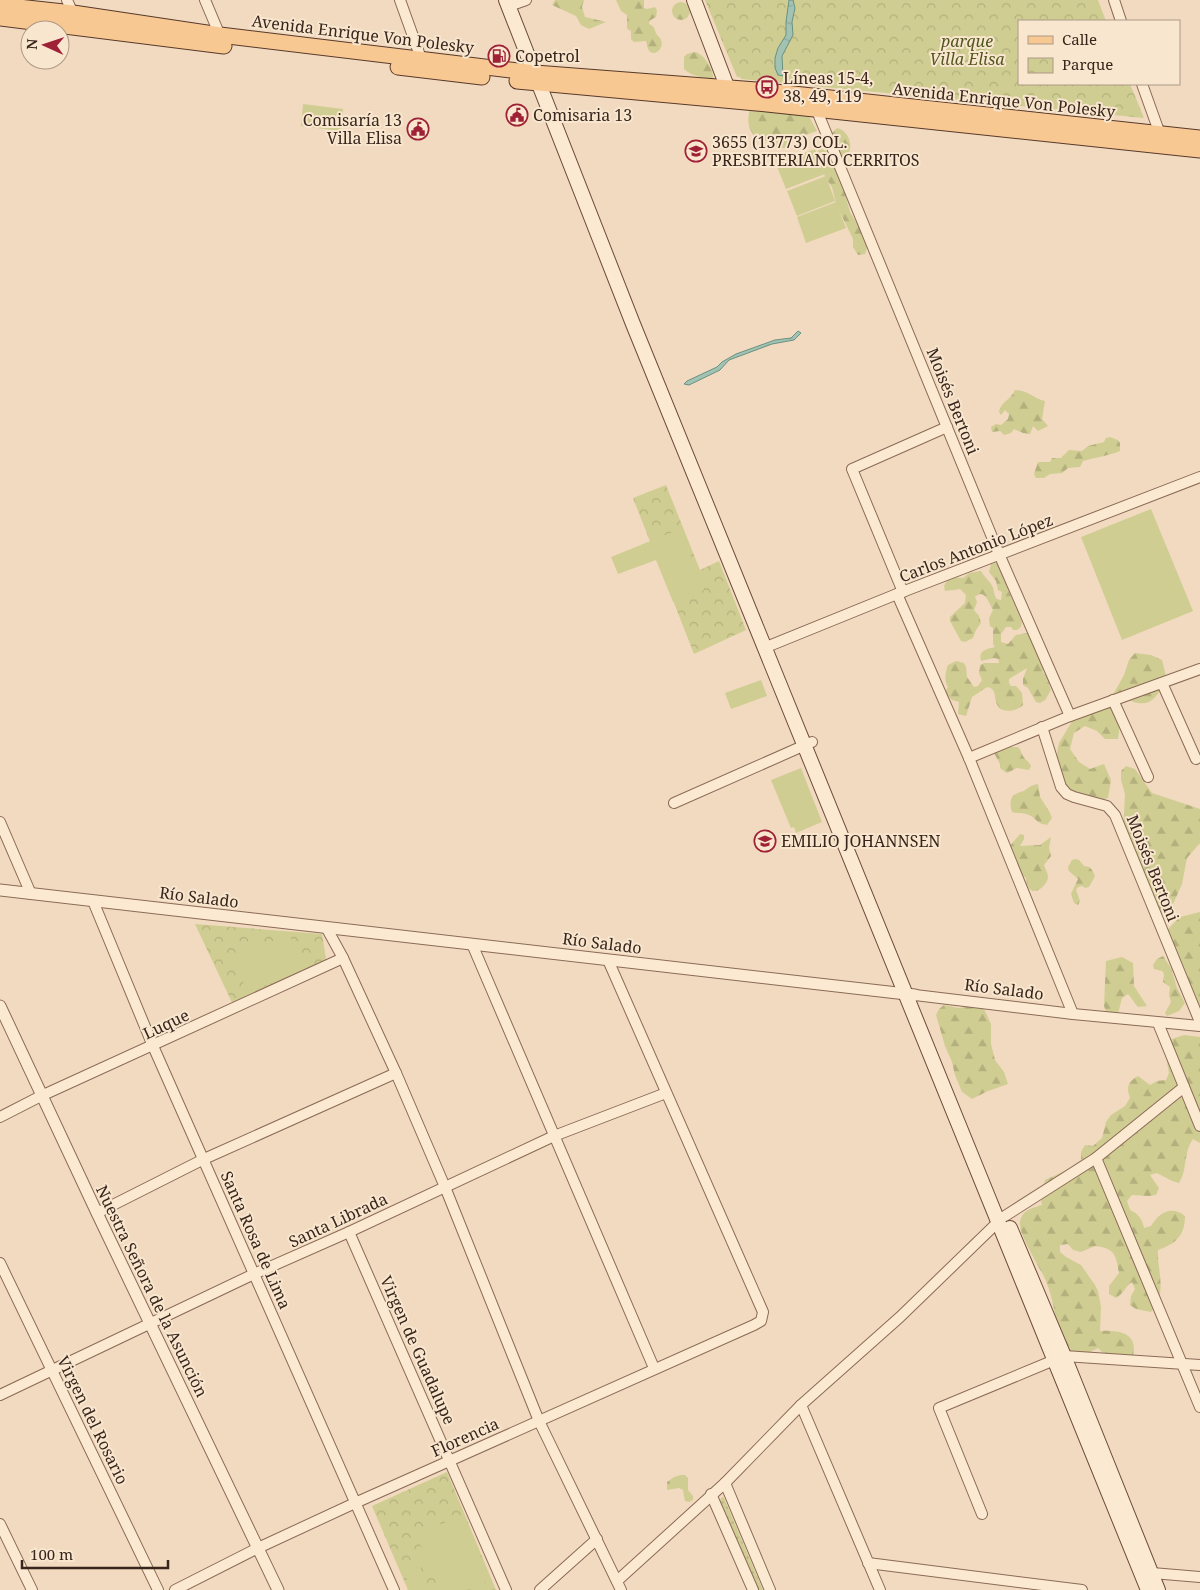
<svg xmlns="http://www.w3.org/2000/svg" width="1200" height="1590" font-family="'Noto Serif',serif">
	<defs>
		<pattern id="grass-dots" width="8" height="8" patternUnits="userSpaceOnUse" patternTransform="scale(1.25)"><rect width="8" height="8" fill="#d0cd92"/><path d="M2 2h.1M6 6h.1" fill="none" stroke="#b3b07d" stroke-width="1.8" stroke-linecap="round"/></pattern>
		<pattern id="forest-firs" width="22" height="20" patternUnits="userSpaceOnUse" patternTransform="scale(1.25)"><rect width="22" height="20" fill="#d0cd92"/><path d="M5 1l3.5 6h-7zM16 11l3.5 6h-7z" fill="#b3b07d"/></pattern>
		<pattern id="park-crowns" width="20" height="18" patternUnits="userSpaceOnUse" patternTransform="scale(1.25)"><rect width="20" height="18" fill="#d0cd92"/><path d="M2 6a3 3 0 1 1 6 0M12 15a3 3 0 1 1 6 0" fill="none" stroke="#b3b07d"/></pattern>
		<pattern id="water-ripples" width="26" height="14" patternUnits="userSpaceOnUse" patternTransform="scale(1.25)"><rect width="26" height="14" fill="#a2c3b4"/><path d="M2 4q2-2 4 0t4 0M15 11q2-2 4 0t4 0" fill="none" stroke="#8ca79a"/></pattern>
	</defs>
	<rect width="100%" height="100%" fill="#f1dabf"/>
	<polygon fill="url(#grass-dots)" points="722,1497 724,1498 763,1590 758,1590 720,1500"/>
	<g fill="url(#forest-firs)">
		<polygon points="555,0 584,0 582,7 585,17 606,22 589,29 581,25 576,16 552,5"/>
		<path d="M616 0H644V8L647 9 655 7 657 10 656 17 649 21V24C655 27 654 28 656 33 657 36 660 37 661 40 665 48 653 59 648 49 647 46 647 44 646 41L634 42 631 39V30L630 31 627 28V15L621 11Z"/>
		<circle cx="681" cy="11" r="9"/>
		<path d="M695 52C704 54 714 70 713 79 702 78 692 76 684 69V57L687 54Z"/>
		<path d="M750 109 807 113 817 131 791 140 789 148H776L772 141H759C749 132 746 122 750 109Z"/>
		<path d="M837 128C850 131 855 149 845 159L837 158 842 183 850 212 866 238 867 247 865 254 858 255 853 247V239L836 204 832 187 825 177 818 151 820 148 829 153 831 134Z"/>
		<path d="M1015 390C1030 391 1032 398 1045 401L1042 419 1048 426 1038 431 1033 426 1030 434 1023 433 1014 429 1011 433 1004 435 1000 431 992 432 991 427 996 424 1001 425 1008 419 1009 414 1005 410 1001 415 999 412C1002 400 1010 401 1015 390Z"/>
		<path d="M1110 437 1118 440 1120 443V451C1108 456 1096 457 1083 461L1080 467 1068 468 1062 473 1050 474 1044 478H1036L1034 474 1038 462H1050L1052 458H1061L1069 450 1082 451 1088 446 1104 442 1106 438Z"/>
		<path d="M995 563 1000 565 1005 578 1008 590 1022 622 1021 627 1017 630H1013L1011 627H1006L1001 634V642L1008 644 1016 635 1027 633 1031 635 1043 663V672L1047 677 1051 690 1045 700 1040 703 1036 702 1028 688 1023 685V679L1027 668 1009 679V683L1011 686H1016L1022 693 1023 705C1017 711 1003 714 998 706 993 698 998 689 987 687L972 697 966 716 958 714 959 702 952 700 946 694V690L948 687C944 680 945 673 948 665L956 661 964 663 966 667 967 677 974 687 978 686 982 680 979 673 980 665 984 663H999L998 659 994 658 981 661C978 650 987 649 995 647L993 644V628L990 626 989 618 993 610C989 604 985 587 975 597L977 602 974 610 979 616 981 623 976 630 973 638 965 642 961 641 950 621V617L965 603 966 595 960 589 945 591 944 586 948 579 951 577 963 578 969 573 981 571C984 577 989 580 991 584 995 589 993 595 997 599L1001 600 1002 592 998 590 996 581 989 572 991 564Z"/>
		<path d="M1135 653 1151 655 1162 660 1167 680C1154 701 1149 710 1124 698L1118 701 1121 717 1118 739H1105L1097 731 1085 726 1074 733 1070 749 1079 762 1090 769 1104 764 1111 780 1108 798 1097 801 1071 798 1055 762 1059 743 1080 708 1114 693 1124 675 1129 660Z"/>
		<path d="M1013 739 1010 747H1018C1021 750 1021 752 1023 756 1025 760 1029 761 1031 766L1029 770 1017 768 1007 773 1000 768V764L994 753Z"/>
		<polygon points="1126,766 1135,769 1152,793 1200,809 1200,843 1187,858 1182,884 1174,902 1167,912 1155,916 1147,909 1143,884 1123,833 1125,794 1121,780 1121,771"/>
		<path d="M1038 784 1040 797 1049 811 1052 818 1047 825C1035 823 1038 819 1029 815 1023 812 1018 814 1012 812 1010 806 1009 797 1016 794 1019 792 1021 792 1024 791 1029 787 1032 785 1038 784Z"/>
		<path d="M1020 834 1024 835V839L1020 846 1040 845 1051 837 1049 848 1051 856 1044 865C1045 869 1048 873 1048 877 1048 886 1028 903 1026 878L1020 873 1017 860 1011 855 1009 847Z"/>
		<path d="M1076 859 1079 860 1084 866C1091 866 1092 870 1095 876L1089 887 1085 888 1082 886 1078 887 1076 890 1080 901 1078 905 1074 903 1071 894 1078 879 1069 871 1068 867 1072 860Z"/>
		<polygon points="1200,912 1200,1013 1166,931 1180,917"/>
		<polygon points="1163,956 1171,968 1177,988 1185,1003 1179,1011 1167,1016 1165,1013 1171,1002 1169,995 1170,987 1163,982 1164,974 1162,971 1154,969 1153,965 1157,959"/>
		<polygon points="1122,957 1133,963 1134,986 1147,1006 1138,1007 1128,994 1122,998 1118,1014 1108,1017 1104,1006 1106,961"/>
		<polygon points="944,1005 959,1008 976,1005 984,1009 991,1024 991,1044 995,1060 1004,1072 1008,1084 988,1091 972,1099 962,1092 955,1075 952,1062 945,1046 936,1015 939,1009"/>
		<path d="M1184 1035 1200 1037V1143L1193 1139C1183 1153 1188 1169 1179 1183L1172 1181 1157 1173 1150 1175 1159 1188 1156 1195 1148 1196 1132 1195 1127 1201 1130 1210C1138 1214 1142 1218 1144 1228L1151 1226C1159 1213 1171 1205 1185 1216 1185 1236 1175 1244 1158 1250 1157 1271 1168 1294 1151 1312L1136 1309 1130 1305 1131 1296 1135 1289 1132 1282C1125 1287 1123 1294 1116 1298L1109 1294V1286L1119 1273C1116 1255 1115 1248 1095 1246L1081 1252 1073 1250 1068 1244 1060 1245V1252L1066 1257 1081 1265 1095 1285 1098 1291 1101 1307 1100 1331C1122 1330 1140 1334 1132 1360L1104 1354 1098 1348 1085 1355C1072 1353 1068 1352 1060 1340 1055 1332 1056 1323 1055 1314 1053 1303 1050 1291 1046 1281 1040 1267 1018 1234 1020 1222 1022 1210 1032 1208 1042 1205L1040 1197 1045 1180 1067 1170 1081 1160V1152L1085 1145 1093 1146 1102 1138 1106 1122 1111 1115 1125 1106 1130 1098C1126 1087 1128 1082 1138 1076L1150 1085 1157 1081 1166 1080 1169 1073 1166 1057 1169 1040Z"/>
		<polygon points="681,1475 685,1475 688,1478 688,1490 693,1496 693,1500 689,1502 685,1501 683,1490 679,1488 667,1490 667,1482 674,1477"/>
	</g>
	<g fill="url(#park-crowns)">
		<polygon points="705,0 1098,0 1106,21 1019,21 1019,84 1130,84 1144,118 741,79 740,77 737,77"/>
		<polygon points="666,485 700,570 719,561 746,630 694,654 633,498"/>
		<polygon points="195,924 322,934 327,965 235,1009"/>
		<polygon points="447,1472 496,1590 408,1590 372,1506"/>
	</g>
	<g fill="#d0cd92">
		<polygon points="303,104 343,109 340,131 301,126"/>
		<polygon points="815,149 825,174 786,189 776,164"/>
		<polygon points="826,176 835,201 797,216 787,191"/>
		<polygon points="836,202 846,228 806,243 797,217"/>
		<polygon points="1151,509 1193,611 1122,640 1081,537"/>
		<polygon points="680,529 704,590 673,602 656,560 618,574 611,557"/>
		<polygon points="761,680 767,696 731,709 725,693"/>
		<polygon points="801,768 822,822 796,833 794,827 791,828 771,780"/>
		<polygon points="290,936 302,974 246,991 234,953"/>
		<polygon points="464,1515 490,1580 466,1590 439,1590 416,1534"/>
		<polygon points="420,1566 429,1590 411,1590 404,1572"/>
	</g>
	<g fill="url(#water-ripples)" stroke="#699181">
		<polygon points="789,0 793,0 795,8 792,22 793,35 782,56 783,76 778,75 775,68 775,58 778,48 786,35 786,22"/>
		<polygon points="798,331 801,333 794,340 772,344 729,360 720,370 689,385 684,384 687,381 717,367 722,362 736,354 775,340 791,338"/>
	</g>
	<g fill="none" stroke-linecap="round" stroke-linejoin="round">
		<g stroke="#8b6a56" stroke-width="12">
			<g id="minor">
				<polyline points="67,0 74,16"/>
				<polyline points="205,0 221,38"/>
				<polyline points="400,0 423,64"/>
				<polyline points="1114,0 1121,21"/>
				<polyline points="509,6 526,0"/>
				<polyline points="1142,84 1161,137"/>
				<polyline points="815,106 999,554 1070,716"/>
				<polyline points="903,592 852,469 947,427"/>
				<polyline points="897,594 969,758 1073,1014"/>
				<polyline points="764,648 897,594 1200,477"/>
				<polyline points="1162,683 1196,759"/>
				<polyline points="1113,700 1148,777"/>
				<polyline points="1042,727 1061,787 1067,794 1074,797 1107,806 1115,815 1200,1022"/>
				<polyline points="969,758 1070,716 1200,669"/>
				<polyline points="674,803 812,742"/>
				<polyline points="0,822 31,894"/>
				<polyline points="93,901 153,1046 394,1590"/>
				<polyline points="326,927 343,958 396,1073 445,1187 539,1421 621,1590"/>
				<polyline points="472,944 654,1368"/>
				<polyline points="915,995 1073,1014 1200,1026"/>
				<polyline points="1158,1023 1200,1126"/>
				<polyline points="0,1117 41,1096 343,958"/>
				<polyline points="1096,1158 1200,1407"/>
				<polyline points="97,1213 204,1159 396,1073"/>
				<polyline points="1005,1216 1096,1158 1184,1087"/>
				<polyline points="349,1232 506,1590"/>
				<polyline points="0,1263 158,1590"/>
				<polyline points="0,1395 254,1274 349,1232 554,1136 666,1093"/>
				<polyline points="801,1405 880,1590"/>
				<polyline points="725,1483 770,1590"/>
				<polyline points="711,1494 753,1590"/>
				<polyline points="982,1514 939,1408 1064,1356 1200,1365"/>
				<polyline points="0,1524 32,1590"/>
				<polyline points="868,1563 1082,1590"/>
				<polyline points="1152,1573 1200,1577"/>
				<polyline points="617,1581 725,1483 801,1405 900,1317 998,1222"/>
				<polyline points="175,1590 258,1548 355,1503 754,1325 761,1321 763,1312 608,960"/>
				<polyline points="540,1590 597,1539"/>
			</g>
		</g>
		<g stroke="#8b6a56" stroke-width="13">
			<g id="tertiary">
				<polyline points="0,890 915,995"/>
				<polyline points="0,1006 97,1213 278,1590"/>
			</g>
		</g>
		<g stroke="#6d4b39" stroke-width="16">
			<g id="secondary">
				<polyline points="506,0 633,324 1148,1590"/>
				<polyline points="694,0 731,97"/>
				<polyline points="1010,1228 1064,1356 1158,1590"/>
			</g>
		</g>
		<g stroke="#58392a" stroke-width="17">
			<g id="primary">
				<polyline points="0,5 73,13 220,35 535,73 756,90 1200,138"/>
				<polyline points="0,18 224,46"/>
				<polyline points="398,67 482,77"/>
				<polyline points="517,81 767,104 1200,150"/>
			</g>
		</g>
		<use href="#minor" stroke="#fbe9d2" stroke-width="10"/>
		<use href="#tertiary" stroke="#fbe9d2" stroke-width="11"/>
		<use href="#secondary" stroke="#fbe9d2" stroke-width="14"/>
		<use href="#primary" stroke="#f8c893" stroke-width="15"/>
	</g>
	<defs>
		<g id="fuel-ring" transform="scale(1.125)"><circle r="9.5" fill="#f8e6cf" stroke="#9f2136" stroke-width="1.5"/><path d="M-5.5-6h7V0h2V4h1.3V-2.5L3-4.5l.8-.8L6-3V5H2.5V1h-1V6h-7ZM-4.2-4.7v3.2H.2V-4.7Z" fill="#9f2136"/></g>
		<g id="bus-ring" transform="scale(1.125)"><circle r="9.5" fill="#f8e6cf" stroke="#9f2136" stroke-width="1.5"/><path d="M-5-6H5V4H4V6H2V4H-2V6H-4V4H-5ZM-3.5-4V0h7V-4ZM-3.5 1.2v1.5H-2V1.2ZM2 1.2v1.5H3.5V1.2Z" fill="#9f2136"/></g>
		<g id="civic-ring" transform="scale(1.125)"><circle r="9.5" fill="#f8e6cf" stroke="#9f2136" stroke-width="1.5"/><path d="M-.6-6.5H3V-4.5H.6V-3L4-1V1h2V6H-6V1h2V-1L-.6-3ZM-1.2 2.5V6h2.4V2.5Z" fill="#9f2136"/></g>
		<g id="school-ring" transform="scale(1.125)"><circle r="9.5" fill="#f8e6cf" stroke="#9f2136" stroke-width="1.5"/><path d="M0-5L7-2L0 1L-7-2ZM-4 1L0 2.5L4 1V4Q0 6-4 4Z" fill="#9f2136"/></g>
	</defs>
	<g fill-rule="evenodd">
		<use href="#fuel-ring" x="499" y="56"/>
		<use href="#bus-ring" x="767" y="87"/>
		<use href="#civic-ring" x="517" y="115"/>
		<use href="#civic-ring" x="418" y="129"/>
		<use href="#school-ring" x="696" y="151"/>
		<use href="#school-ring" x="765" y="841"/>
	</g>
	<g text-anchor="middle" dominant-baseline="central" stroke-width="4" stroke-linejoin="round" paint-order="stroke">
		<g font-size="16" fill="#39251b" stroke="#f8e6cf">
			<text transform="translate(363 34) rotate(7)">Avenida Enrique Von Polesky</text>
			<text transform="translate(1004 100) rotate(6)">Avenida Enrique Von Polesky</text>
			<text transform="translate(953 401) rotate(68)">Moisés Bertoni</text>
			<text transform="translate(976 548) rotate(-21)">Carlos Antonio López</text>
			<text transform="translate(1153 868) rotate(68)">Moisés Bertoni</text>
			<text transform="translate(199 897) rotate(7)">Río Salado</text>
			<text transform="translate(602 943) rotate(7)">Río Salado</text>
			<text transform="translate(1004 989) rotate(7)">Río Salado</text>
			<text transform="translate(166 1024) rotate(-25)">Luque</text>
			<text transform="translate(338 1220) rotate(-25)">Santa Librada</text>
			<text transform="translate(256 1240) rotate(66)">Santa Rosa de Lima</text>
			<text transform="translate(152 1291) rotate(64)">Nuestra Señora de la Asunción</text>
			<text transform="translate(418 1350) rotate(66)">Virgen de Guadalupe</text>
			<text transform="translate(93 1420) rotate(64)">Virgen del Rosario</text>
			<text transform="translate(465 1437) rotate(-24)">Florencia</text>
		</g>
		<g font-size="16" font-style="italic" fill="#525720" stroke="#f8e6cf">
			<text x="967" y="41">parque<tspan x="967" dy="18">Villa Elisa</tspan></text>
		</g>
		<g font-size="16" fill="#39251b" stroke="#f8e6cf" text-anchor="start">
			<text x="515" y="56">Copetrol</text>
			<text x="783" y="78">Líneas 15-4,<tspan x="783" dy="18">38, 49, 119</tspan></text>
			<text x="533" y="115">Comisaria 13</text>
			<text x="402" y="120" text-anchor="end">Comisaría 13<tspan x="402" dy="18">Villa Elisa</tspan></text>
			<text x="712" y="142">3655 (13773) COL.<tspan x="712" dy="18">PRESBITERIANO CERRITOS</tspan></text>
			<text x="781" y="841">EMILIO JOHANNSEN</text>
		</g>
	</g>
	<rect x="1018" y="20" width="162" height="65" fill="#f8e6cf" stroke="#ac9987"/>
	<rect x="1028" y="36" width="25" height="8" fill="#f8c893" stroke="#ac9987"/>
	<text x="1062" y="45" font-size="15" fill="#39251b">Calle</text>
	<rect x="1028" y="58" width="25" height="15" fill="url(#park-crowns)" stroke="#ac9987"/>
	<text x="1062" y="70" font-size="15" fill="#39251b">Parque</text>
	<g transform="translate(45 45) rotate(273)"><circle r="24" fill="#f8e6cf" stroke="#ac9987"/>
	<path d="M0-4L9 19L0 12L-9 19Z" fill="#9f2136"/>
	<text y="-8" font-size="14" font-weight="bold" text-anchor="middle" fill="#39251b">N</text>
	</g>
	<path d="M22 1560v8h146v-8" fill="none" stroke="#39251b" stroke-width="2.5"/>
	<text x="30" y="1560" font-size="15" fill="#39251b" stroke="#f8e6cf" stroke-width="4" paint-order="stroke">100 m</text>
</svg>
